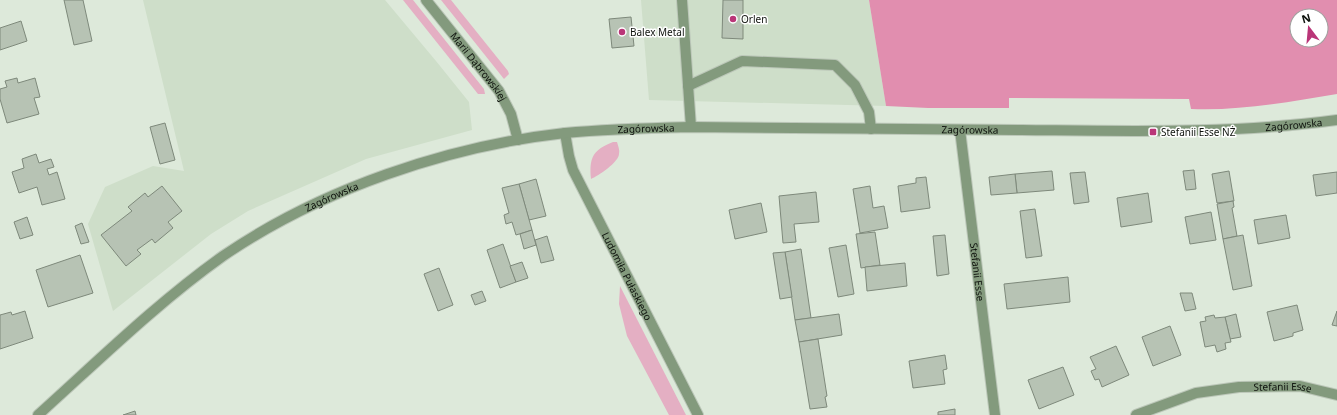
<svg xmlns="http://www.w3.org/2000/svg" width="1337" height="415" font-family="'Noto Sans',sans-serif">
	<rect width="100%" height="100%" fill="#dde9da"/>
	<g fill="#cedec9">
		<polygon points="143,0 385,0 436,61 469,102 472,130 366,159 248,211 211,234 113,311 88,224 105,187 153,166 184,171"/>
		<polygon points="641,0 869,0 886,106 649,100"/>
	</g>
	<g fill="#e4afc3">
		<polygon points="403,0 413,0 484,89 485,94 478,94"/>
		<polygon points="441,0 451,0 508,71 509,74 504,79"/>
		<path d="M613 142H617C618 146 620 150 619 154 619 162 598 176 591 179 589 157 593 150 613 142Z"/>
		<polygon points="620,286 686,415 669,415 627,336 619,304"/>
	</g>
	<path fill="#e18eaf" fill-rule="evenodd" d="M869 0H1337V94C1289 102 1240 111 1191 109L1189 99 1009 98V108H928L886 106ZM1297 16H1321V40H1297Z"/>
	<g fill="#b7c3b4" stroke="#7e897b">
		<polygon points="64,0 83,0 92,41 74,45"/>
		<polygon points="723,0 743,0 743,39 722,38"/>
		<polygon points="631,17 634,46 612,48 609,19"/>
		<polygon points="21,21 27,41 0,50 0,28"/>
		<polygon points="17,78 18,83 35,78 40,97 34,98 39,114 7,123 0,99 0,89 7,87 5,81"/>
		<polygon points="165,123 175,160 160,164 150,127"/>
		<polygon points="36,154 39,163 51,159 54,167 47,169 49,175 57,172 65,199 42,205 37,187 19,193 12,172 24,168 22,159"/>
		<polygon points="1194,170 1196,189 1186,190 1183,171"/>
		<polygon points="1052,171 1054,190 1017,193 1015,174"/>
		<polygon points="1229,171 1234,201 1217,203 1212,174"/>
		<polygon points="1085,172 1089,202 1074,204 1070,173"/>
		<polygon points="1337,172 1337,193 1316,196 1313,175"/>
		<polygon points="1015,174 1017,193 991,195 989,177"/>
		<polygon points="926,177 930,208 901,212 898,186 916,183 916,178"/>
		<polygon points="536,179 546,216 529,220 519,184"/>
		<polygon points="519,184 532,230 516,235 512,222 506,224 504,215 509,213 502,188"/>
		<polygon points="162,186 182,211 168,222 173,228 155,243 152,239 137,250 141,254 126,266 101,235 132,211 128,207 145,193 148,197"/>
		<polygon points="870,186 873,208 884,206 888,228 860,233 853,189"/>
		<polygon points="816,192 819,222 794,224 796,242 783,243 779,196"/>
		<polygon points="1148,193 1152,222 1121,227 1117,198"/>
		<polygon points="1233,201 1234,207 1232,208 1237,236 1223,239 1217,204"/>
		<polygon points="761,203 767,232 735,239 729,210"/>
		<polygon points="1035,209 1042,256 1026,258 1020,211"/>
		<polygon points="1211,212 1216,240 1190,244 1185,217"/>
		<polygon points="1286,215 1290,238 1258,244 1254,220"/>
		<polygon points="27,217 33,235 20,239 14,222"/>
		<polygon points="82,223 89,242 81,244 75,226"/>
		<polygon points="532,230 536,245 524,249 520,234"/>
		<polygon points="875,232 880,265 861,268 856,234"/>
		<polygon points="945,235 949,274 937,276 933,236"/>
		<polygon points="1243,235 1252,286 1233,290 1223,239"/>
		<polygon points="547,236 554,260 541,263 535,240"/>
		<polygon points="503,244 516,282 500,288 487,250"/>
		<polygon points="846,245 854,294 838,297 829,248"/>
		<polygon points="801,249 811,318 795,320 785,252"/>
		<polygon points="785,252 792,297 780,299 773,253"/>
		<polygon points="80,255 93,293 48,307 36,270"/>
		<polygon points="522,262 528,278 516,282 510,266"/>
		<polygon points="905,263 907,286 867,291 865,267"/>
		<polygon points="439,268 453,305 438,311 424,274"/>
		<polygon points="1068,277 1070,302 1007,309 1004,284"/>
		<polygon points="482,291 486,301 475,305 471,295"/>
		<polygon points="1180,293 1192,293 1196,309 1185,311"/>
		<polygon points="1297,305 1303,330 1293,333 1293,336 1274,341 1267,312"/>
		<polygon points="25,311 33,338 0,349 0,315 11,312 12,315"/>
		<polygon points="1337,311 1337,326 1332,325"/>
		<polygon points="839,314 842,335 799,342 795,320"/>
		<polygon points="1236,314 1241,337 1230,339 1225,317"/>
		<polygon points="1214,315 1215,318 1225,317 1231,342 1225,343 1226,349 1217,352 1215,345 1205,347 1200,322 1206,321 1205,317"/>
		<polygon points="1170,326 1181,355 1153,366 1142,337"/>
		<polygon points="818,339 827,396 825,397 827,407 810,409 799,342"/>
		<polygon points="1116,346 1129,375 1102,387 1099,379 1095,380 1091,371 1096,369 1090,357"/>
		<polygon points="945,355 947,369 943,370 945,384 913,388 909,361"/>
		<polygon points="1063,367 1074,395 1039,409 1028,380"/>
		<polygon points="955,409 955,415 938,415 938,412"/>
		<polygon points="135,411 136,415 123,415"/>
	</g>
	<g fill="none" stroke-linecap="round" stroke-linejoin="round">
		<g stroke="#bcc7b9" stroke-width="12">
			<g id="minor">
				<path id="s1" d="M426 0 499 91 511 114 518 140"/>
				<polyline points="682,0 691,127"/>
				<polyline points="688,86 742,61 835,65 855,85 869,112 871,129"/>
				<path id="s2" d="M960 130 995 415"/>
				<path id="s3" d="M565 133 569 156 573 170 698 415"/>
				<path id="s4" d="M38 415C98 361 157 303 223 256 321 189 448 146 565 133 607 129 649 128 691 127 801 128 912 129 1022 130 1127 131 1233 134 1337 120"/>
				<path id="s5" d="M1136 415 1196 393 1239 387 1300 386 1337 395"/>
			</g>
		</g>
		<use href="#minor" stroke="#839a7d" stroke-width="10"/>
	</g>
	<g fill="#ba3578" stroke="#fff" stroke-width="1.5">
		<circle cx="733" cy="19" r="4"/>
		<circle cx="622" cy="32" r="4"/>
		<rect x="1149" y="128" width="8" height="8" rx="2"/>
	</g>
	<g text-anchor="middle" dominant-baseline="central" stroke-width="3" stroke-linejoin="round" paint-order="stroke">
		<g font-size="10" fill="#0e120d" stroke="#fff" text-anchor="start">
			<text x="741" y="19">Orlen</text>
			<text x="630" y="32">Balex Metal</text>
			<text x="1161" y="132">Stefanii Esse NŻ</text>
		</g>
		<g font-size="10" fill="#0e120d" stroke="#fff">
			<text stroke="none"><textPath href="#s1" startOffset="85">Marii Dąbrowskiej</textPath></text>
			<text stroke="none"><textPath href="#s4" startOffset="1340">Zagórowska</textPath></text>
			<text stroke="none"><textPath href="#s4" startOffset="692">Zagórowska</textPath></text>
			<text stroke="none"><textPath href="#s4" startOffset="1016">Zagórowska</textPath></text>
			<text stroke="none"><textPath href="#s4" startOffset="368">Zagórowska</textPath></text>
			<text stroke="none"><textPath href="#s2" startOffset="143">Stefanii Esse</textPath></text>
			<text stroke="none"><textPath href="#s3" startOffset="157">Ludomiła Pułaskiego</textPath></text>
			<text stroke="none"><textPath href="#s5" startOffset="151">Stefanii Esse</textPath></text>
		</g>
	</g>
	<g transform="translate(1309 28) rotate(344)"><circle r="19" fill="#ffffff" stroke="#9fa09e"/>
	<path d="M0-3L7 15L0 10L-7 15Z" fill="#ba3578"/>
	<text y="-6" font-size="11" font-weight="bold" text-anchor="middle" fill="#0e120d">N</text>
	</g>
</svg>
